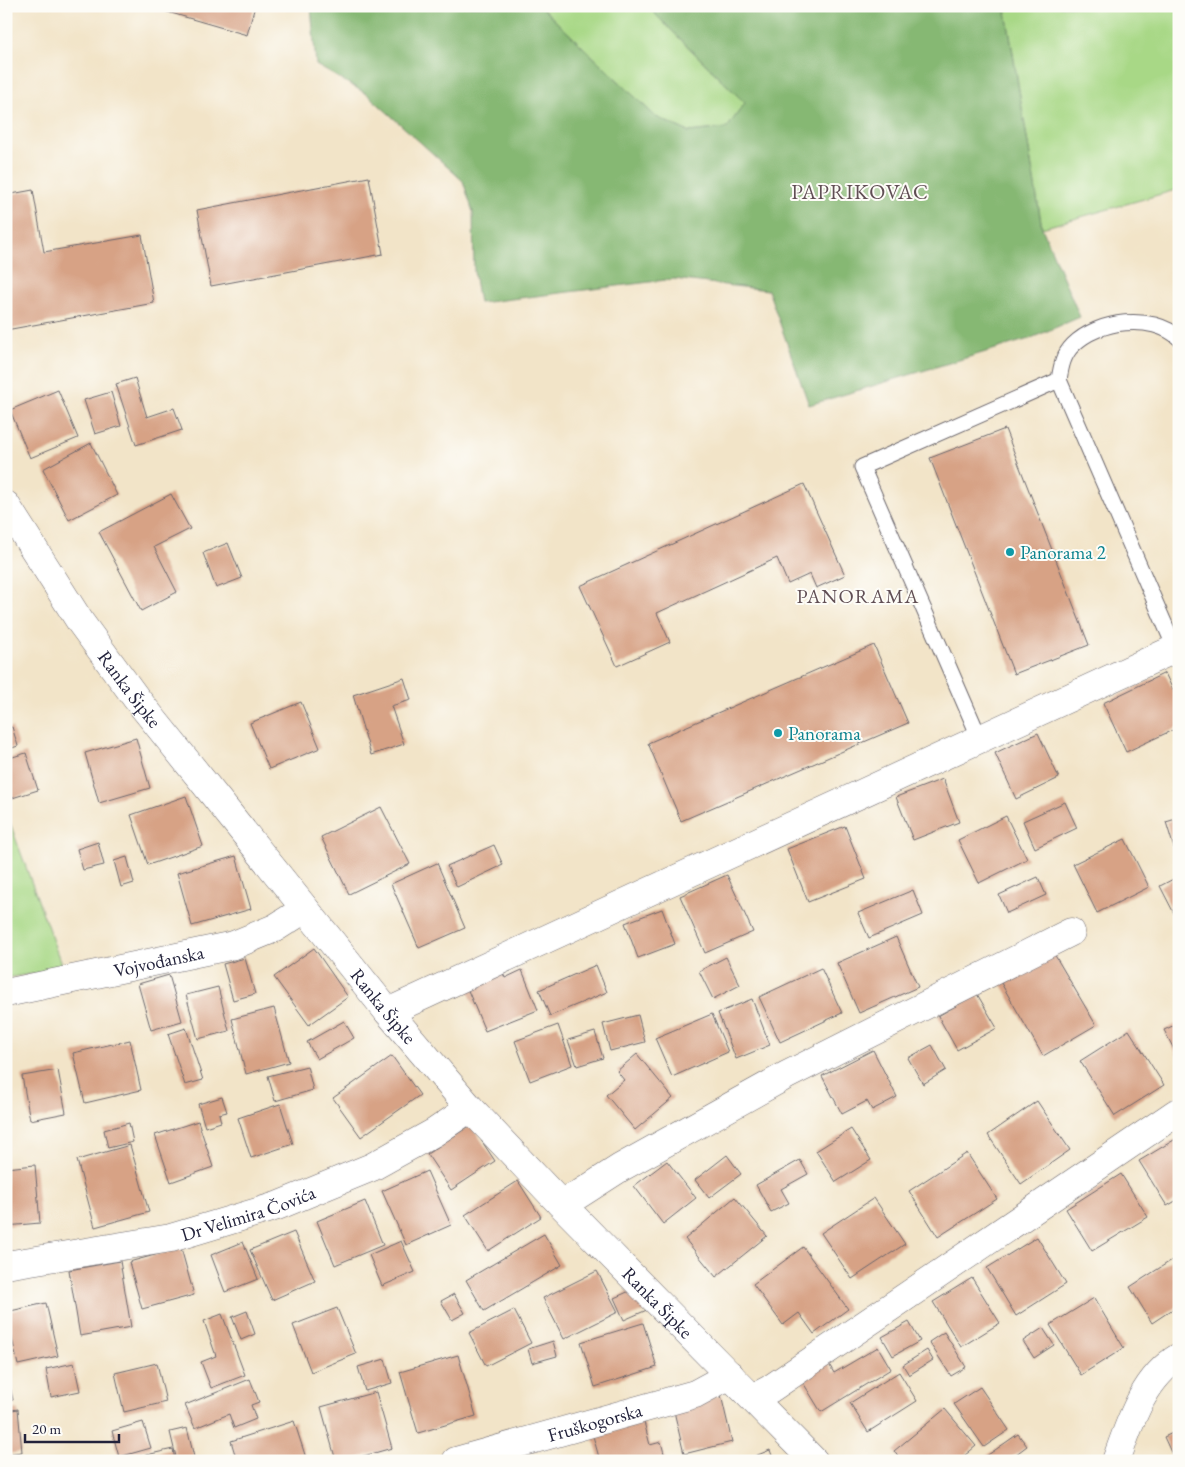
<svg xmlns="http://www.w3.org/2000/svg" width="1185" height="1467" font-family="'EB Garamond',serif">
	<rect width="100%" height="100%" fill="#fdfcf7"/>
	<filter id="ink" filterUnits="userSpaceOnUse"><feTurbulence type="fractalNoise" baseFrequency=".02" numOctaves="2"/><feDisplacementMap in="SourceGraphic" scale="10" xChannelSelector="R" yChannelSelector="G"/><feConvolveMatrix kernelMatrix="1 2 1 2 8 2 1 2 1" color-interpolation-filters="sRGB"/></filter>
	<filter id="wash" filterUnits="userSpaceOnUse"><feTurbulence type="fractalNoise" baseFrequency=".0096" numOctaves="4" result="noise"/><feDisplacementMap in="SourceGraphic" scale="20" xChannelSelector="R" yChannelSelector="G"/><feGaussianBlur stdDeviation="1.12" result="paint"/><feColorMatrix in="noise" values="0 0 0 0 0 0 0 0 0 0 0 0 0 0 0 0 0 1.4 0 .05"/><feComposite in="paint" operator="in"/></filter>
	<g filter="url(#wash)">
		<rect width="100%" height="100%" fill="#f2e4c8"/>
		<g fill="#a8d886" stroke="#657d60">
			<polygon points="540,6 647,6 745,103 727,128 689,132 656,117"/>
			<polygon points="1005,6 1179,6 1179,189 1042,228"/>
			<polygon points="6,812 63,969 6,978"/>
		</g>
		<polygon fill="#86b873" stroke="#546d57" points="311,6 540,6 656,117 689,132 727,128 745,103 647,6 1005,6 1042,228 1080,317 1029,339 809,405 768,290 674,279 479,303 474,272 473,212 463,181 367,94 316,65"/>
		<g id="blocks">
			<g fill="#d7a285">
				<polygon points="147,6 255,6 247,35"/>
				<polygon points="369,177 383,254 211,286 197,210"/>
				<polygon points="33,190 44,252 142,235 154,303 6,330 6,195"/>
				<polygon points="135,378 147,417 174,408 182,430 136,445 116,384"/>
				<polygon points="58,390 78,438 30,458 10,410"/>
				<polygon points="111,392 121,426 95,434 84,400"/>
				<polygon points="1005,429 1089,645 1014,674 930,458"/>
				<polygon points="91,443 117,495 69,520 43,469"/>
				<polygon points="804,484 845,575 816,588 810,574 788,584 777,558 657,613 670,642 617,666 580,586"/>
				<polygon points="171,494 190,529 154,547 177,592 141,611 99,532"/>
				<polygon points="228,543 242,578 216,588 203,553"/>
				<polygon points="874,645 908,723 681,821 648,743"/>
				<polygon points="1165,673 1179,703 1179,727 1126,752 1103,703"/>
				<polygon points="404,678 411,700 391,706 404,744 371,755 353,695"/>
				<polygon points="301,702 320,748 269,769 250,723"/>
				<polygon points="12,727 18,746 6,750 6,729"/>
				<polygon points="1038,733 1059,778 1016,799 995,753"/>
				<polygon points="136,738 150,788 99,803 85,753"/>
				<polygon points="26,753 38,790 9,799 6,792 6,759"/>
				<polygon points="943,779 959,822 913,840 896,797"/>
				<polygon points="186,796 203,846 148,865 131,815"/>
				<polygon points="1065,802 1077,828 1035,848 1023,821"/>
				<polygon points="381,807 410,864 349,894 321,837"/>
				<polygon points="1006,816 1027,859 979,883 958,840"/>
				<polygon points="1179,818 1179,847 1174,848 1166,822"/>
				<polygon points="845,826 866,879 808,902 787,849"/>
				<polygon points="1125,839 1149,887 1097,913 1073,864"/>
				<polygon points="98,842 104,865 83,870 77,849"/>
				<polygon points="494,845 503,865 457,887 447,866"/>
				<polygon points="236,856 251,909 192,926 177,873"/>
				<polygon points="127,857 134,883 121,887 114,861"/>
				<polygon points="437,863 465,928 419,948 391,884"/>
				<polygon points="727,875 753,932 705,953 680,896"/>
				<polygon points="1179,876 1179,923 1160,886"/>
				<polygon points="1038,877 1046,895 1007,913 999,895"/>
				<polygon points="913,890 923,915 869,938 858,913"/>
				<polygon points="662,909 675,944 638,958 625,923"/>
				<polygon points="896,937 918,987 859,1013 837,963"/>
				<polygon points="314,948 348,997 309,1025 274,977"/>
				<polygon points="1053,952 1096,1025 1043,1056 1001,983"/>
				<polygon points="726,957 740,985 713,999 699,971"/>
				<polygon points="245,958 255,994 233,1000 223,964"/>
				<polygon points="596,965 607,992 550,1016 539,990"/>
				<polygon points="821,968 842,1013 780,1042 759,997"/>
				<polygon points="522,970 538,1010 485,1031 467,988 503,973 505,978"/>
				<polygon points="169,975 182,1021 151,1030 138,984"/>
				<polygon points="218,987 229,1031 198,1039 186,995"/>
				<polygon points="977,994 997,1028 957,1050 938,1016"/>
				<polygon points="752,999 770,1045 736,1059 718,1013"/>
				<polygon points="274,1008 289,1062 246,1074 232,1019"/>
				<polygon points="712,1014 728,1052 672,1077 655,1038"/>
				<polygon points="638,1015 645,1042 610,1051 603,1024"/>
				<polygon points="344,1021 354,1038 317,1059 307,1042"/>
				<polygon points="1179,1023 1179,1059 1164,1030"/>
				<polygon points="558,1025 572,1065 530,1081 515,1041"/>
				<polygon points="186,1028 203,1080 185,1085 168,1034"/>
				<polygon points="1129,1030 1164,1085 1115,1116 1080,1061"/>
				<polygon points="595,1032 603,1058 577,1066 568,1040"/>
				<polygon points="130,1040 141,1090 85,1103 73,1053"/>
				<polygon points="932,1045 946,1070 923,1084 908,1058"/>
				<polygon points="873,1050 897,1097 872,1110 867,1101 842,1114 822,1076"/>
				<polygon points="637,1054 673,1098 635,1130 606,1095 624,1080 617,1071"/>
				<polygon points="392,1056 420,1095 361,1137 333,1098"/>
				<polygon points="307,1066 313,1090 275,1101 268,1076"/>
				<polygon points="58,1070 66,1113 30,1120 22,1076"/>
				<polygon points="222,1097 227,1112 219,1114 221,1122 205,1127 198,1104"/>
				<polygon points="1037,1101 1070,1150 1021,1184 988,1135"/>
				<polygon points="280,1104 293,1144 251,1158 238,1118"/>
				<polygon points="198,1121 213,1167 171,1182 155,1135"/>
				<polygon points="129,1123 133,1142 108,1148 104,1130"/>
				<polygon points="471,1125 495,1161 451,1190 427,1154"/>
				<polygon points="851,1129 871,1160 836,1182 816,1151"/>
				<polygon points="1179,1137 1179,1199 1167,1206 1139,1161"/>
				<polygon points="130,1145 149,1212 95,1227 77,1160"/>
				<polygon points="967,1153 997,1199 938,1237 909,1191"/>
				<polygon points="727,1155 741,1174 709,1198 695,1180"/>
				<polygon points="800,1160 808,1174 781,1189 789,1203 771,1212 756,1185"/>
				<polygon points="667,1161 696,1198 663,1224 634,1186"/>
				<polygon points="35,1165 40,1223 6,1226 6,1168"/>
				<polygon points="427,1171 451,1225 406,1245 382,1191"/>
				<polygon points="1121,1174 1148,1217 1092,1251 1066,1209"/>
				<polygon points="518,1181 541,1217 488,1251 465,1215"/>
				<polygon points="735,1197 767,1236 716,1277 685,1239"/>
				<polygon points="874,1198 905,1244 852,1279 821,1233"/>
				<polygon points="365,1201 383,1245 335,1265 317,1221"/>
				<polygon points="294,1232 315,1281 272,1300 250,1250"/>
				<polygon points="544,1234 562,1265 484,1311 466,1280"/>
				<polygon points="1037,1237 1066,1284 1016,1316 987,1268"/>
				<polygon points="401,1241 415,1272 382,1286 369,1255"/>
				<polygon points="243,1242 258,1279 225,1292 211,1255"/>
				<polygon points="803,1247 848,1309 814,1334 799,1313 783,1325 753,1284"/>
				<polygon points="181,1248 194,1295 142,1309 129,1262"/>
				<polygon points="1172,1260 1179,1272 1179,1305 1152,1323 1130,1287"/>
				<polygon points="120,1261 131,1327 80,1336 69,1270"/>
				<polygon points="597,1271 618,1312 564,1339 543,1298"/>
				<polygon points="972,1278 1000,1323 961,1347 933,1302"/>
				<polygon points="632,1290 649,1309 624,1320 614,1298"/>
				<polygon points="454,1294 465,1313 452,1320 441,1301"/>
				<polygon points="1094,1298 1124,1348 1081,1375 1050,1325"/>
				<polygon points="46,1303 58,1356 18,1365 6,1312"/>
				<polygon points="337,1308 356,1354 311,1372 293,1325"/>
				<polygon points="514,1310 531,1343 486,1366 469,1333"/>
				<polygon points="247,1311 255,1334 241,1340 232,1317"/>
				<polygon points="222,1314 245,1375 211,1388 201,1362 216,1356 204,1321"/>
				<polygon points="909,1322 920,1341 893,1356 882,1337"/>
				<polygon points="643,1323 657,1367 595,1387 581,1342"/>
				<polygon points="1043,1328 1054,1345 1034,1358 1023,1341"/>
				<polygon points="944,1332 966,1367 951,1376 929,1342"/>
				<polygon points="553,1341 557,1356 532,1363 528,1349"/>
				<polygon points="878,1347 891,1369 821,1412 799,1376 826,1359 834,1373"/>
				<polygon points="927,1350 933,1360 909,1375 903,1365"/>
				<polygon points="458,1355 476,1416 418,1433 400,1372"/>
				<polygon points="385,1359 392,1383 365,1391 358,1367"/>
				<polygon points="74,1363 80,1391 51,1397 46,1369"/>
				<polygon points="157,1363 166,1402 124,1412 115,1373"/>
				<polygon points="6,1368 13,1400 6,1402"/>
				<polygon points="899,1372 917,1401 868,1432 850,1403"/>
				<polygon points="250,1379 259,1402 251,1405 256,1419 234,1428 229,1414 195,1428 185,1405"/>
				<polygon points="980,1387 1009,1430 984,1447 954,1404"/>
				<polygon points="376,1392 392,1448 346,1461 336,1461 321,1407"/>
				<polygon points="721,1395 732,1442 684,1454 673,1407"/>
				<polygon points="18,1409 22,1452 6,1454 6,1411"/>
				<polygon points="945,1409 976,1446 958,1461 901,1461 894,1451"/>
				<polygon points="294,1421 307,1461 237,1461 231,1441"/>
				<polygon points="143,1422 151,1448 119,1457 112,1431"/>
				<polygon points="644,1422 650,1445 661,1442 666,1461 600,1461 593,1436"/>
				<polygon points="187,1428 195,1461 177,1461 170,1432"/>
				<polygon points="1179,1430 1179,1461 1175,1461 1164,1437"/>
				<polygon points="1018,1434 1027,1446 1007,1461 987,1461 985,1457"/>
				<polygon points="173,1449 175,1461 125,1461 124,1460"/>
				<polygon points="770,1450 774,1461 743,1461"/>
			</g>
		</g>
	</g>
	<g filter="url(#ink)">
		<use href="#blocks" fill-opacity="0" stroke="#6b666c" stroke-width="1"/>
		<g fill="none" stroke-linecap="round" stroke-linejoin="round">
			<g stroke="#6b666c" stroke-width="17">
				<g id="service">
					<path d="M1175 648 1059 380C1061 367 1063 355 1073 345 1098 320 1152 313 1179 338"/>
					<polyline points="980,739 862,467 1059,380"/>
				</g>
			</g>
			<g stroke="#6b666c" stroke-width="29">
				<g id="minor">
					<path id="s1" d="M6 505 81 623 136 698 388 1012 470 1108 560 1203 814 1461"/>
					<path id="s2" d="M6 993 234 945 275 928 305 909"/>
					<polyline points="388,1012 1179,647"/>
					<polyline points="560,1203 578,1195 620,1168 787,1075 1071,932"/>
					<path id="s3" d="M6 1265 171 1238 277 1206 372 1167 435 1132 470 1108"/>
					<polyline points="753,1398 770,1389 1176,1113"/>
					<path id="s4" d="M456 1461 695 1394 730 1375"/>
					<path d="M1116 1461C1129 1425 1143 1378 1179 1357"/>
				</g>
			</g>
			<use href="#service" stroke="#fff" stroke-width="15"/>
			<use href="#minor" stroke="#fff" stroke-width="28"/>
		</g>
	</g>
	<g fill="#0f9aa8" stroke="#fdfcf7" stroke-width="2">
		<circle cx="1010" cy="552" r="5"/>
		<circle cx="778" cy="733" r="5"/>
	</g>
	<g text-anchor="middle" dominant-baseline="central" stroke-width="4" stroke-linejoin="round" paint-order="stroke">
		<g font-size="19" fill="#0d838f" stroke="#fdfcf7" text-anchor="start">
			<text x="1020" y="552">Panorama 2</text>
			<text x="788" y="733">Panorama</text>
		</g>
		<g font-size="19" fill="#22223b" stroke="#fdfcf7">
			<text stroke="none"><textPath href="#s1" startOffset="222">Ranka Šipke</textPath></text>
			<text stroke="none"><textPath href="#s2" startOffset="156">Vojvođanska</textPath></text>
			<text stroke="none"><textPath href="#s1" startOffset="628">Ranka Šipke</textPath></text>
			<text stroke="none"><textPath href="#s3" startOffset="248">Dr Velimira Čovića</textPath></text>
			<text stroke="none"><textPath href="#s1" startOffset="1032">Ranka Šipke</textPath></text>
			<text stroke="none"><textPath href="#s4" startOffset="144">Fruškogorska</textPath></text>
		</g>
		<g font-size="20" letter-spacing="1" fill="#614f55" stroke="#fdfcf7">
			<text x="858" y="596">PANORAMA</text>
		</g>
		<g font-size="21" letter-spacing="1" fill="#614f55" stroke="#fdfcf7">
			<text x="860" y="191">PAPRIKOVAC</text>
		</g>
	</g>
	<rect width="1185" height="1467" fill="none" stroke="#fdfcf7" stroke-width="25"/>
	<path d="M25 1434v8h94v-8" fill="none" stroke="#22223b" stroke-width="2.5"/>
	<text x="32" y="1434" font-size="15" fill="#22223b" stroke="#fdfcf7" stroke-width="4" paint-order="stroke">20 m</text>
</svg>
